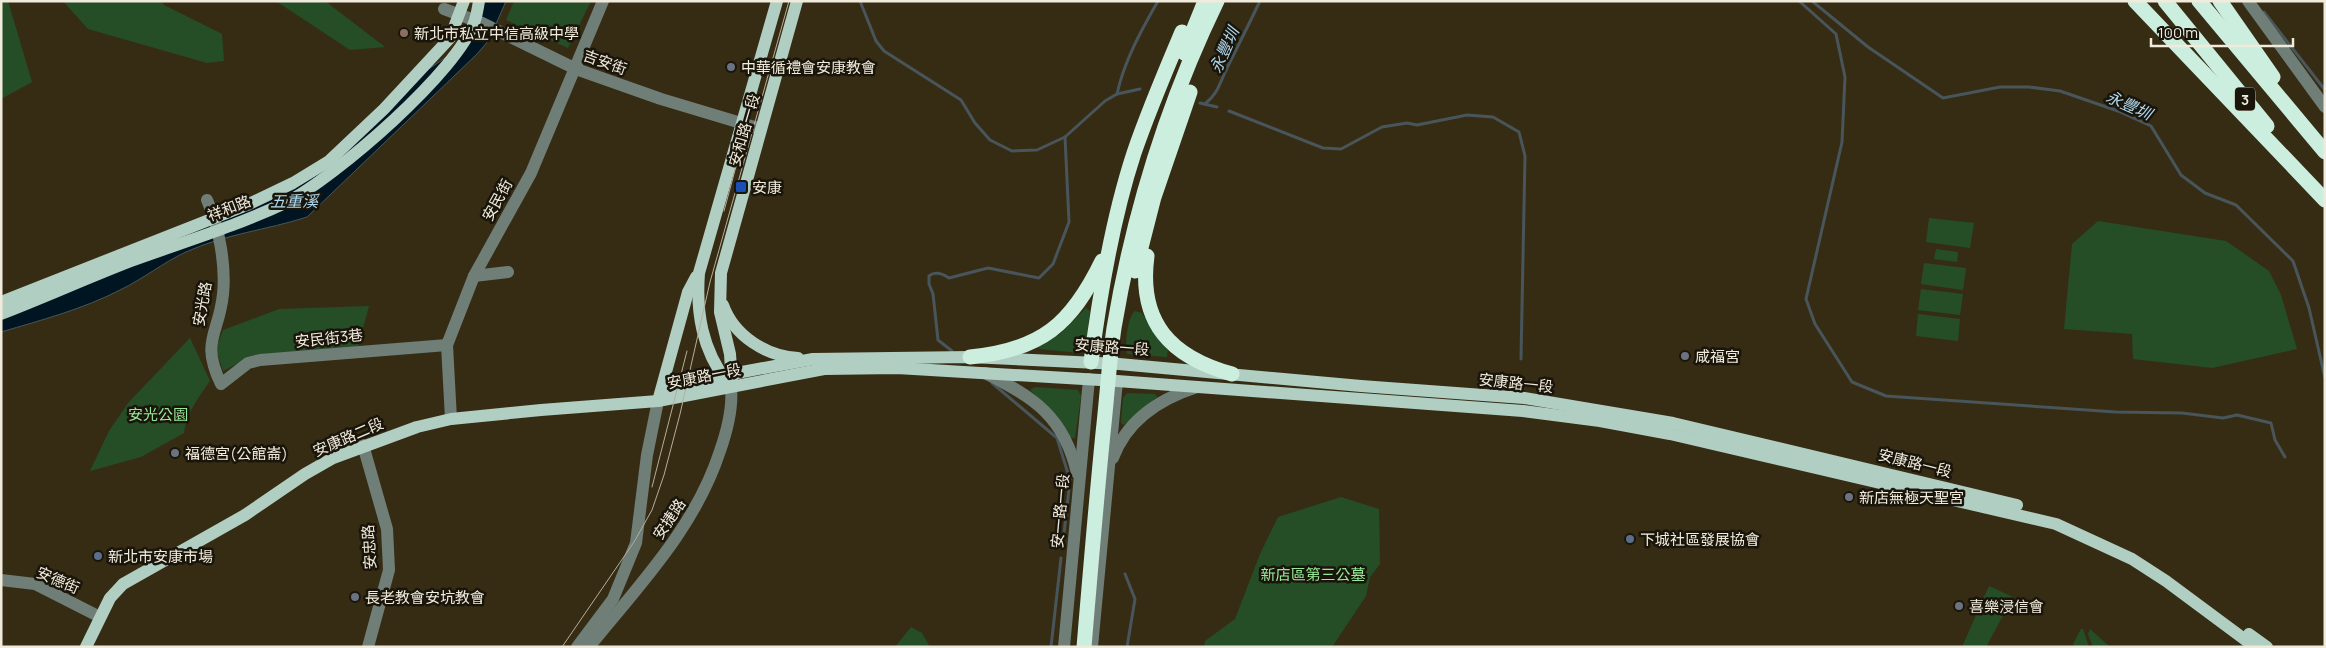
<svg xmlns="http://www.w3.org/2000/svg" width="2326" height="648" font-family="Manrope,'Noto Sans TC',sans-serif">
	<rect width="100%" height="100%" fill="#362c14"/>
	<g fill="#254e27">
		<polygon points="1,1 8,1 32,82 1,99"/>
		<polygon points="63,1 161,1 164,5 222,34 224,61 207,63 88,29"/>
		<polygon points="276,1 325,1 385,47 350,50"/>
		<polygon points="514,1 591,1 568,48 506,20"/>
		<polygon points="1929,218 1974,223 1970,248 1926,242"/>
		<polygon points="2098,221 2226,241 2269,271 2281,295 2297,349 2212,368 2133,359 2132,334 2064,329 2072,244"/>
		<polygon points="1936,249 1958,252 1957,262 1934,259"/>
		<polygon points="1924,263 1966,268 1963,290 1921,284"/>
		<polygon points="1921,289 1963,294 1960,315 1918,310"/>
		<polygon points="369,306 358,347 254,355 223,371 216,349 223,330 279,309"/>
		<polygon points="1086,308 1090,311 1085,350 1079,353 1039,349 1040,346 1061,333"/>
		<path d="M1135 311 1142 313 1156 336 1168 348 1167 357 1127 354C1125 344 1127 318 1135 311Z"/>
		<polygon points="1918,314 1960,319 1958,341 1916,336"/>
		<path d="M190 338 210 381C199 397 186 413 184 433L141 457 90 471 109 431 129 402Z"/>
		<polygon points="1035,387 1078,390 1081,396 1075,438 1070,438 1057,416 1030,390"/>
		<polygon points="1127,393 1155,394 1157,397 1124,425 1121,423 1123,398"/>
		<polygon points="1341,497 1379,509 1380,564 1370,577 1366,596 1332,647 1204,647 1205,641 1235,619 1260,554 1278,517"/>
		<polygon points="1989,586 2013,597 1986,647 1962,647"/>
		<polygon points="911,627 922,633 930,647 895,647"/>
		<polygon points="2081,629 2083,629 2089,647 2075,647 2073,644"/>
		<polygon points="2090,629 2110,647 2093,647 2088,634"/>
	</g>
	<path fill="#001522" stroke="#48555a" d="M484 1H506L489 40 477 54 307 217C267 230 225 234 186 252 164 262 143 279 120 290 83 309 42 320 1 332V297L98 262 308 173 392 94 445 58 468 32Z"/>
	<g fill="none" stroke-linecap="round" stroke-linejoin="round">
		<g stroke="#48555a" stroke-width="3">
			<polyline points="860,1 876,41 884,51 961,100 975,123 990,140 1012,151 1037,150 1065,137 1105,101 1117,94 1140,89"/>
			<polyline points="1799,1 1836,34 1845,77 1842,142 1806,299 1815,324 1852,382 1886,396 2116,412 2182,413 2223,418 2237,415 2271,423 2275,440 2285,457"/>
			<polyline points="1812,1 1868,47 1943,98 2000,87 2029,87 2060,91 2118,111 2151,126 2181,175 2205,193 2236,205 2293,261 2309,308 2325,378"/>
			<polyline points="2264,12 2325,90"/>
			<path d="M1117 94C1124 61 1142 29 1158 1"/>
			<polyline points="1200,103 1217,107"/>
			<path d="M1205 104C1219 92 1219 84 1227 68 1238 46 1249 24 1260 1"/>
			<polyline points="1229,111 1323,148 1341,149 1382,127 1407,123 1417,125 1467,115 1493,117 1519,132 1525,156 1521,359"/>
			<path d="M952 351 938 340 933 294 929 284V276C935 271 943 274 949 278L988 268 1039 278 1053 264 1069 222 1065 137"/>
			<polyline points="992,383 1057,438 1070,480 1063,542"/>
			<polyline points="1125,574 1135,599 1127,647"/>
			<polyline points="1051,647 1061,558"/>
		</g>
		<g stroke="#707e78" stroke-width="12">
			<polyline points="2248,1 2325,107"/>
			<polyline points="444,9 482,23 576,69 661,99 761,129"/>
			<path d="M207 200C219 226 226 266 223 294 219 335 200 340 221 384L248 363 260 360 447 345"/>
			<polyline points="474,276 508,272"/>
			<path d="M985 373C1034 397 1064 417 1077 473"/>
			<polyline points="451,419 447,345 474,276 531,173 603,1"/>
			<polyline points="363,445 387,529 389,570 368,647"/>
			<path d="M1113 458C1127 420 1159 399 1197 387"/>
			<polyline points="1,580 35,584 100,617"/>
			<polyline points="577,647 613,599 636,543 647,455 658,401"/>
			<path d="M589 647C639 585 695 528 720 451 727 431 733 409 731 388"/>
			<polyline points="1064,647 1089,379"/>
			<polyline points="1092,647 1117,381"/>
		</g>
		<g stroke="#b1cec2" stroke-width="12">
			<polyline points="1,302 247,205 293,183 329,161 384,109 450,38 464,1"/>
			<path d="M723 305C734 336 766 356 798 358"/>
			<path d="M1 314C45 297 87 278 131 261 183 242 237 226 287 202 335 177 459 71 475 20 477 14 478 7 479 1"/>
			<path d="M727 382C702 349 696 313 699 273L777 1"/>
			<polyline points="732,383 730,354 720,312 721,273 797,1"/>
			<polyline points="660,400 674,389 742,372 813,359 970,357 1119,364 1361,386 1524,398 1673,423 2017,505"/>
			<polyline points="658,401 688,292 696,277"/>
			<polyline points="2249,634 2267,647"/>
			<polyline points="86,647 110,598 123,584 245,515 305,474 333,458 417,427 451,419 541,410 658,401 824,369 897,368 1117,381 1523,411 1600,421 1670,434 2056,524 2132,559 2166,581 2255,647"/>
		</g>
		<g stroke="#cbeedf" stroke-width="15">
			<polyline points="2135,1 2325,200"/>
			<polyline points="2165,1 2267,126"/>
			<polyline points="2199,1 2325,152"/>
			<polyline points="2220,1 2273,77"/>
			<polyline points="1184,53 1205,1"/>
			<path d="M1147 256C1138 323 1171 357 1232 374"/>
			<polyline points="1135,271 1154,197 1190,92"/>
			<path d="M970 357C1041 350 1071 325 1102 261"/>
			<path d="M1091 362C1100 292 1112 220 1134 153 1148 112 1165 72 1182 32"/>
			<path d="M1084 647C1090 575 1096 504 1103 433 1107 398 1109 362 1114 328 1133 215 1167 104 1217 1"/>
		</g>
		<g stroke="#b5ad9c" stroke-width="1">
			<polyline points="724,211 741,148"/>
			<polyline points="652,487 687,351"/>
			<polyline points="562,647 634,542 652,510 664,475 680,414 710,282 789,1"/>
		</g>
	</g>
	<circle fill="#8d6e63" stroke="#1a150b" stroke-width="2" cx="404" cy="33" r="5"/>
	<g fill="#6b7280" stroke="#1a150b" stroke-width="2">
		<circle cx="731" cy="67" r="5"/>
		<circle cx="1685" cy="356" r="5"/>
		<circle cx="175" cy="453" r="5"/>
		<circle cx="1849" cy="497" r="5"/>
		<circle cx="355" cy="597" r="5"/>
		<circle cx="1959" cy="606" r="5"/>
	</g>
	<rect fill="#1a4fb4" stroke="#1a150b" stroke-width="2" x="735" y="181" width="12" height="12" rx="2.5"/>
	<g fill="#5c6f8a" stroke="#1a150b" stroke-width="2">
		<circle cx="1630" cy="539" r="5"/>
		<circle cx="98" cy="556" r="5"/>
	</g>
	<g text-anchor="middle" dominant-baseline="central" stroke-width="5" stroke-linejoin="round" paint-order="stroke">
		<rect fill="#1a150b" stroke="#b0ab9d" stroke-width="1" x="2235" y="87.5" width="20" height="23" rx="4"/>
		<g font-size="14" font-weight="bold" fill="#f1ebdc">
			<text x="2245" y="99">3</text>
		</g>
		<g font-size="15" fill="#f1ebdc" stroke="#1a150b" text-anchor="start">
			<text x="414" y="33">新北市私立中信高級中學</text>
			<text x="741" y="67">中華循禮會安康教會</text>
			<text x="752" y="187">安康</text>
			<text x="1695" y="356">咸福宮</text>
			<text x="185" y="453">福德宮(公館崙)</text>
			<text x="1859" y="497">新店無極天聖宮</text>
			<text x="1640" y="539">下城社區發展協會</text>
			<text x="108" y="556">新北市安康市場</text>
			<text x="365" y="597">長老教會安坑教會</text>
			<text x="1969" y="606">喜樂浸信會</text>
		</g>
		<g font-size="15" fill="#f1ebdc" stroke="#1a150b">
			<text transform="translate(605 62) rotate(20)">吉安街</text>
			<text transform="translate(744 130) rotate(-74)">安和路一段</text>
			<text transform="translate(497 200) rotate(-61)">安民街</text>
			<text transform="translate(229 208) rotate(-21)">祥和路</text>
			<text transform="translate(202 304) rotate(-80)">安光路</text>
			<text transform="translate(329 338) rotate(-6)">安民街3巷</text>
			<text transform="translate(1112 347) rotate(4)">安康路一段</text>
			<text transform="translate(704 376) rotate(-11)">安康路一段</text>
			<text transform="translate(1516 383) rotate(6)">安康路一段</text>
			<text transform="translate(348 437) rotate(-23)">安康路二段</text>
			<text transform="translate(1915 463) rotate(14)">安康路一段</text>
			<text transform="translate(1060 511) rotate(-85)">安一路一段</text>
			<text transform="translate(669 519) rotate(-56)">安捷路</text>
			<text transform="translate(369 547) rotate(-93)">安忠路</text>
			<text transform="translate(58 580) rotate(23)">安德街</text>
		</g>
		<g font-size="15" fill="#97ea99" stroke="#1a150b">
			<text x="158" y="414">安光公園</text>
			<text x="1313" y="574">新店區第三公墓</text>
		</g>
		<g font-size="16" font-style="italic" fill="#b0daf1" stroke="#1a150b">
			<text transform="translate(1224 50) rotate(-66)">永豐圳</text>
			<text transform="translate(2129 105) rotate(24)">永豐圳</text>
			<text x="294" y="201">五重溪</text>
		</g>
	</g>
	<rect width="2326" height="648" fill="none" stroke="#f1ebdc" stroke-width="5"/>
	<path d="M2151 38v8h142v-8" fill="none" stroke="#f1ebdc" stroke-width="2.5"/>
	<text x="2158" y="38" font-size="15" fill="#f1ebdc" stroke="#1a150b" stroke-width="4" paint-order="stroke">100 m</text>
</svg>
